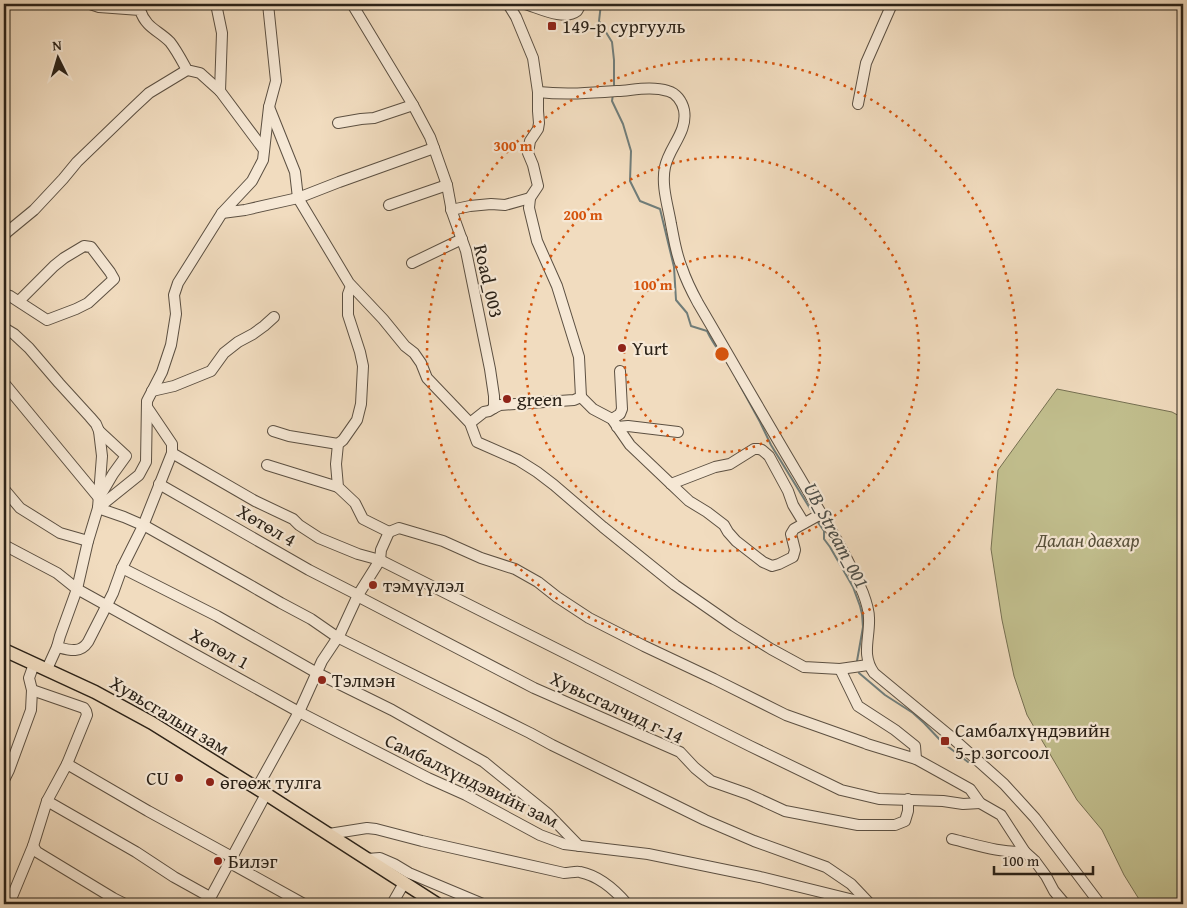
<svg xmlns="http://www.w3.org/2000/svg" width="1187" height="908" font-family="'Gentium Book Plus',serif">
	<rect width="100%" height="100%" fill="#f1dcbf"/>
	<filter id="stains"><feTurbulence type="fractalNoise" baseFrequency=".004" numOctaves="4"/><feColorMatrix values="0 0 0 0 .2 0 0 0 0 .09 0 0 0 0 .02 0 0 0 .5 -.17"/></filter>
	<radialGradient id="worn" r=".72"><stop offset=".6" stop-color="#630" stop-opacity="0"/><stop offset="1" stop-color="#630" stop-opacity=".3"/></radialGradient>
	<polygon fill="#c1be8d" stroke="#767052" points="1057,389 1172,412 1183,418 1183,904 1142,904 1124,875 1102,830 1077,800 1027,715 1014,676 1002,620 991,549 998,470"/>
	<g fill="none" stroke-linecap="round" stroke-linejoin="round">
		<g stroke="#707d7a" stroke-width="2">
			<polyline points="601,4 599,21 612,42 614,60 614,87"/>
			<path d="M613 94 612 101 623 124 631 151 630 181 640 201 660 209 674 267 676 300 687 313 691 326 707 331C713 344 722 355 730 367"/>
			<polyline points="736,378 760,422 771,445 814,515"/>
			<polyline points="817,521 824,531 824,539 830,547 853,587 860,606 862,614 863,627 857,661"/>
			<polyline points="859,673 885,695 913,713 924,723 942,742 968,762"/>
		</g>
		<g stroke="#5c5042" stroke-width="12">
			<g id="minor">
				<path d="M90 4 99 7 140 10C146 28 158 30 170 42 177 51 182 61 187 70L200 73 220 91"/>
				<polyline points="216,4 222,33 220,91 264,150"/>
				<polyline points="268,4 276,81 269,107 263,160 252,181 222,213 245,210 298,198 339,182 434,148"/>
				<polyline points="352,4 413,105 430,137 434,148 447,185 452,212 466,251 490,369 494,396 494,408 489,411 484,412 470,423"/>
				<path d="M525 4C539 8 564 21 577 11 578 10 580 5 581 4"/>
				<path d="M538 92C565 95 591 93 618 91 634 90 652 86 668 91 676 93 682 101 684 110 688 132 669 147 665 167 661 185 668 206 671 224 674 239 676 254 682 268 686 280 692 292 698 303 732 361 765 419 799 476 821 514 846 552 863 593 866 601 869 609 869 618 870 638 861 655 874 673L949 735 1004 784 1035 818 1100 904"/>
				<polyline points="858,104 866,63 892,4"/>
				<polyline points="269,107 295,172 298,198 349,283 383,319 405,346 414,353 421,363 427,378 470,423 477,442 518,460 537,472 554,485 603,527 675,585 734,626 771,649 804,667 840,669 868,665"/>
				<polyline points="338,123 361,119 374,118 413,105"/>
				<polyline points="389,205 447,185"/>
				<polyline points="451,210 470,206 491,204 505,205 530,198"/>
				<polyline points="4,237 6,233 34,210 63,179 77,162 133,108 149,93 187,70"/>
				<polyline points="412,263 462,239"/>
				<polyline points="4,294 10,296 47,320 76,309 88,303 114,279 110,272 91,247 84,246 64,258 54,266 19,301"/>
				<polyline points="4,328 14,334 29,348 59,383 90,417 96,424 99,431 102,456 98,508 88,541 77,589 60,636 57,647 47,669"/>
				<polyline points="4,383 99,498 113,474 126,456 99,431"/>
				<polyline points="152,391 174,386 211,371 224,353 238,342 253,334 264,326 274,317"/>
				<polyline points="581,397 593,409 612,419 630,445 671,484 689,501 707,512 724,525 728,532 736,541 763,562 772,566 779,564 793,557 795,550 791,534 794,529 821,514"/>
				<polyline points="494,408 500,405 574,400 581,397 579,357 557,286 537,241 529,208 530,198 538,186 533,165 528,153 530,141 538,129 539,123 538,111 538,92 533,58 516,17 508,4"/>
				<polyline points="612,419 620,414 622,409 620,371"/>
				<polyline points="617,427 628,426 678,432"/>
				<polyline points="273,431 289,436 338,444"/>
				<polyline points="172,453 255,501 293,519 299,525 319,538 358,554 380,560 750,746 841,790 879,799 943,801 963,804 980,803"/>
				<polyline points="267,465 338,487"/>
				<polyline points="159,484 309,570 358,595 361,598 534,688 680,752 695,768 711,781 748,794 785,811 858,825 895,825 905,821 908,811 908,799"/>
				<polyline points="671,484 715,467 730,464 754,449 759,449 762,450 769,456 788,491 793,505 804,523"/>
				<polyline points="4,489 20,508 60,533 88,541"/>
				<polyline points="98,508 124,517 147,527 248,584 281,603 311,619 337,637 530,733 552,745 638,787 705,820 754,841 826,867 851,884 870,904"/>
				<polyline points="98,508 139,475 146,462 147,401 162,372 171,345 176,314 174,295 178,283 222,213"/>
				<polyline points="389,532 399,528 443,541 481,558 515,569 538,582 557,597 589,618 644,646 714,679 786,715 865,743 867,744 916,759 970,789 980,803 1001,815 1025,852 1035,861 1046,876 1054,891 1065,904"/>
				<polyline points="4,545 57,573 77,589 299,712 428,778 466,795 540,835 564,844 648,854 760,877 870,904"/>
				<polyline points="122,568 217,616 317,673 392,710 484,762 548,814 579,846"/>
				<path d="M57 647C69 650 80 654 88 642L113 593 122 568 143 526 172 453V444L147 407"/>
				<polyline points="840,669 858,706 895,730 915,746 916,759"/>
				<polyline points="67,764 148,811 232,857"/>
				<polyline points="4,780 9,770 31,710 32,690 29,678 34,664"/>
				<polyline points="257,788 299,712 322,661 340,634 358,595 380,560 381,550 389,532 363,519 355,503 338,487 336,464 338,444 343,440 357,420 361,404 363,366 360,352 348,315 348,294 351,286"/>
				<polyline points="47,801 136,852 174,877 210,897"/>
				<path d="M329 834 367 828 376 829 422 841 564 873C569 873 576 871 580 872 600 876 615 890 627 904"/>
				<path d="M952 839C977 845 1000 853 1025 852"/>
				<polyline points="33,846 37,852 113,898 125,904"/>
				<polyline points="367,859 380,858 394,864 409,873 483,904"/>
				<polyline points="230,863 304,904"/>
				<polyline points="9,904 33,846 47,801 67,764 87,715 86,711 84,708 32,690"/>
				<polyline points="207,904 266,794"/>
				<polyline points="392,904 404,883"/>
			</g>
		</g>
		<g stroke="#2b2218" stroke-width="15">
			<polyline id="major" points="4,650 95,692 152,723 266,794 437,904"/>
		</g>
		<use href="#minor" stroke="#f6e8d5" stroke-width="10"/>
		<use href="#major" stroke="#f1dcbf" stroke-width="12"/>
	</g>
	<g fill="none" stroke="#d5540d" stroke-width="2.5" stroke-dasharray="2.5 5">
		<circle cx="722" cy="354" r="98"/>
		<circle cx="722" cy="354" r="197"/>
		<circle cx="722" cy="354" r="295"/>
	</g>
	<g fill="#8f2418" stroke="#f6e8d5" stroke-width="2">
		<rect x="547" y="21" width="10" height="10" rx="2.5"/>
		<circle cx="622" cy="348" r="5"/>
		<circle cx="507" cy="399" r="5"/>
		<circle cx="373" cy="585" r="5"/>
		<circle cx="322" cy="680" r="5"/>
		<rect x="940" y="736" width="10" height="10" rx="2.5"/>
		<circle cx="179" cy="778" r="5"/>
		<circle cx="210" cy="782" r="5"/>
		<circle cx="218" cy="861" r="5"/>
	</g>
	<g text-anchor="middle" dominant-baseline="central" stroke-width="4.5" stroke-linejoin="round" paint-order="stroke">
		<g font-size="19" fill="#2b2218" stroke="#f6e8d5" text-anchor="start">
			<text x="562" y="26">149-р сургууль</text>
			<text x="632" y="348">Yurt</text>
			<text x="517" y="399">green</text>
			<text x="383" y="585">тэмүүлэл</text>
			<text x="332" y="680">Тэлмэн</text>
			<text x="955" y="730">Самбалхүндэвийн<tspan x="955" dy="22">5-р зогсоол</tspan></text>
			<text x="169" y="778" text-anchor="end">CU</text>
			<text x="220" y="782">өгөөж тулга</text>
			<text x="228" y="861">Билэг</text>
		</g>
		<g font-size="19" fill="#2b2218" stroke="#f6e8d5">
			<text transform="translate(489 281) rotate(77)">Road_003</text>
			<text transform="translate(267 525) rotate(30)">Хөтөл 4</text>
			<text transform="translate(220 648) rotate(29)">Хөтөл 1</text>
			<text transform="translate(617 707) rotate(25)">Хувьсгалчид г-14</text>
			<text transform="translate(170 715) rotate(31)">Хувьсгалын зам</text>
			<text transform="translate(472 780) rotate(26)">Самбалхүндэвийн зам</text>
		</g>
		<g font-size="19" font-style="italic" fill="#58513b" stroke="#f6e8d5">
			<text x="1088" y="540">Далан давхар</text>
		</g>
		<g font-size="20" font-style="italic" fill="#4e4f49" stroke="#f6e8d5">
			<text transform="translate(837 535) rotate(62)">UB_Stream_001</text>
		</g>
	</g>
	<circle cx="722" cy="354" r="8" fill="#d5540d" stroke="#f6e8d5" stroke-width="2.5"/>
	<g font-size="15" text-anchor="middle" font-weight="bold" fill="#d5540d" stroke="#f6e8d5" stroke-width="4.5" stroke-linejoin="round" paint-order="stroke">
		<text x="513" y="151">300 m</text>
		<text x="583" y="220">200 m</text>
		<text x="653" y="290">100 m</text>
	</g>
	<rect width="1187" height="908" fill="none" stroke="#f1dcbf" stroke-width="20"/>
	<rect x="5" y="5" width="1177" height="898" fill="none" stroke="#2b2218" stroke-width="2.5"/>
	<rect x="10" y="10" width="1167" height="888" fill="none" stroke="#2b2218"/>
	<g transform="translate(58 58) rotate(355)" stroke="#f6e8d5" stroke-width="4" paint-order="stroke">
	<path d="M0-4L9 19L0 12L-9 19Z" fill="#2b2218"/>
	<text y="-8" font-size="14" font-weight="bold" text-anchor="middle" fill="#2b2218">N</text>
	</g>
	<path d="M994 866v8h99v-8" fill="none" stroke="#2b2218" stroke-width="2.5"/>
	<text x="1002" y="866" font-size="15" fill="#2b2218" stroke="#f6e8d5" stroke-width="4" paint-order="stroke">100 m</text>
	<rect width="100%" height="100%" filter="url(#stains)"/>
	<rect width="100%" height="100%" fill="url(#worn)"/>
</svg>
